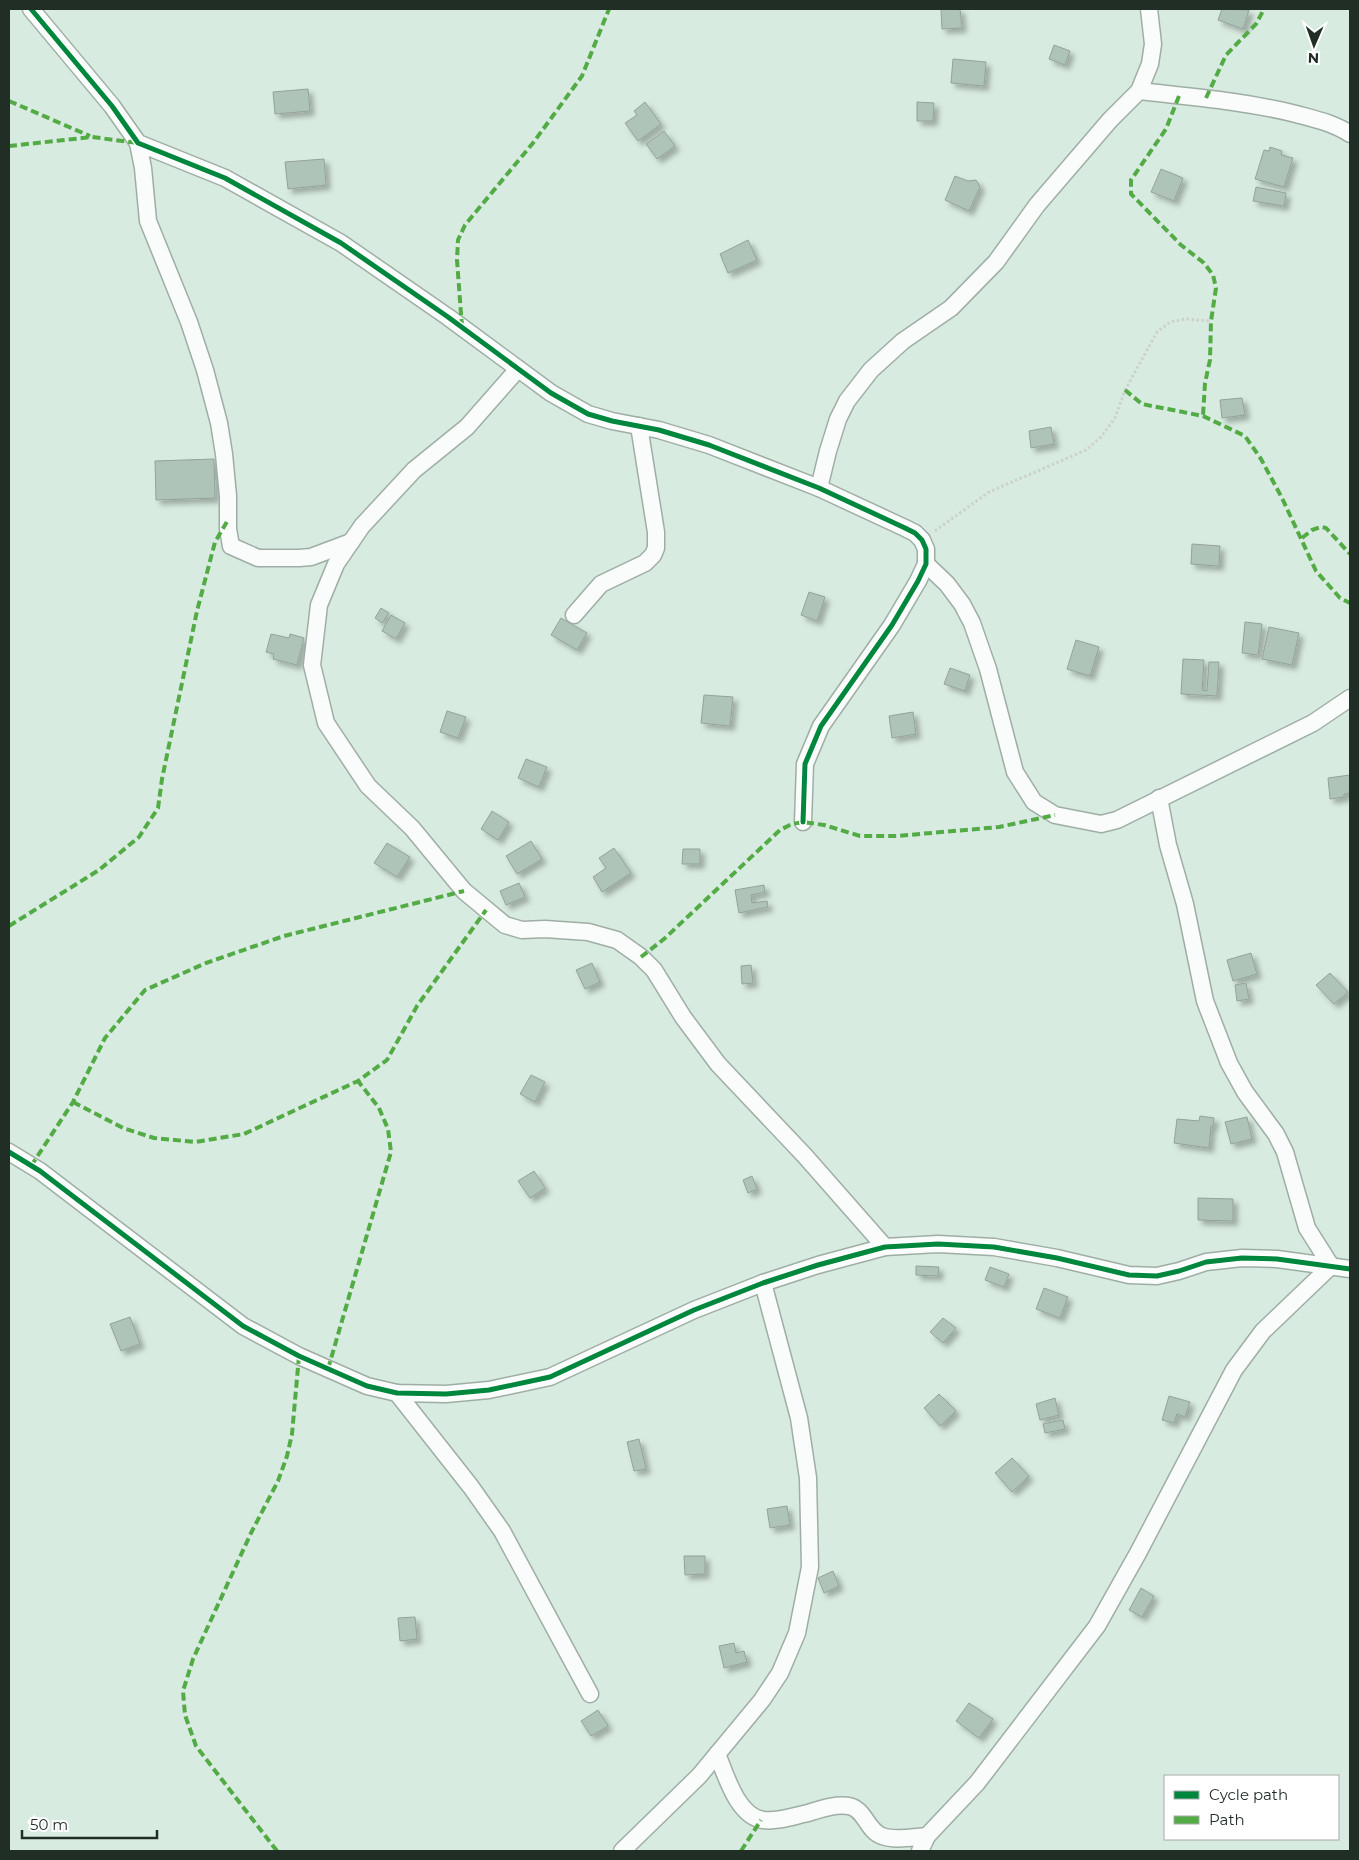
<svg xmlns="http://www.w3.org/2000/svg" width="1359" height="1860" font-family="Montserrat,sans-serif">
	<defs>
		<filter id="shadow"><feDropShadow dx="4.5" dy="4.5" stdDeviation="2.5" flood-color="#0004"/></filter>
	</defs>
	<rect width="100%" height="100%" fill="#d8ebe0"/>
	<g fill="#aec4b8" stroke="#94a29a" filter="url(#shadow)">
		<polygon points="941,9 960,9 962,28 942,29"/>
		<polygon points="1222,9 1249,10 1243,29 1218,20"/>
		<polygon points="1054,45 1070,51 1065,65 1049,59"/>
		<polygon points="953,59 986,62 984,86 951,83"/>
		<polygon points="308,89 310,111 275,114 273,92"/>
		<polygon points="645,102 661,124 638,141 625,123 637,115 634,111"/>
		<polygon points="917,102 934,103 933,121 917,121"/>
		<polygon points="664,131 675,146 657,159 646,144"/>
		<polygon points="1270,147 1282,151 1281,155 1293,158 1284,187 1255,179 1264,150 1269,151"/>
		<polygon points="324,159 326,185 288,189 285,162"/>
		<polygon points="1161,169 1183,178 1174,201 1151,192"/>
		<polygon points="955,176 968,181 976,180 978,183 980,187 969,211 945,200"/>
		<polygon points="1256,187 1286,193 1284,206 1253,201"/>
		<polygon points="748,240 757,260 728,273 720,254"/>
		<polygon points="1242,398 1245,415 1222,418 1220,400"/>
		<polygon points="1051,427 1054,444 1031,448 1029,431"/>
		<polygon points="214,459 215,498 156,500 155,461"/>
		<polygon points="1192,544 1220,546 1219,566 1191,564"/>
		<polygon points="809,592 825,597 817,621 801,615"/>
		<polygon points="381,608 389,613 382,623 375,618"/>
		<polygon points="391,615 405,623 396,639 382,631"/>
		<polygon points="561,618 587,633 577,650 551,635"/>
		<polygon points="1245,622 1262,624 1258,655 1242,653"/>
		<polygon points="1269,627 1299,633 1292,665 1262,659"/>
		<polygon points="271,634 289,638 290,634 304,638 297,665 273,659 274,654 266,652"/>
		<polygon points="1076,640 1099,647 1090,676 1067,669"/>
		<polygon points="1183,659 1204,660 1202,690 1207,691 1209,662 1219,662 1217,696 1181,694"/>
		<polygon points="950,668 970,675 965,691 944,684"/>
		<polygon points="704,695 733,697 730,726 701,723"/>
		<polygon points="447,711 466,717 458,738 440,732"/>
		<polygon points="913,712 916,734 892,738 889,716"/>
		<polygon points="526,759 547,767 539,787 518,778"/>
		<polygon points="1350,775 1350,793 1344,794 1344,797 1330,799 1328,778"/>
		<polygon points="492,811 509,822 498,840 481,829"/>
		<polygon points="531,841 542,859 517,874 506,856"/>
		<polygon points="387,843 410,857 397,877 374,863"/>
		<polygon points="614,848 631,873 602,892 593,877 606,868 599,858"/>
		<polygon points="683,849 700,849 700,864 682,864"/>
		<polygon points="519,883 525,897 506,905 500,891"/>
		<polygon points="764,885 765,892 751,895 752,903 767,901 768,907 739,913 735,890"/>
		<polygon points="1251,953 1257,974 1233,981 1227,960"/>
		<polygon points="592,963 600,982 585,989 576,970"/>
		<polygon points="751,965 753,983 742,984 741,966"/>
		<polygon points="1330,973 1348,992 1334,1004 1316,985"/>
		<polygon points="1246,983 1249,999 1237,1001 1235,985"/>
		<polygon points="531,1075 545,1082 535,1102 520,1094"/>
		<polygon points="1200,1116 1214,1118 1213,1126 1211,1126 1209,1148 1174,1143 1177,1119 1199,1121"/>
		<polygon points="1247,1117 1252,1139 1231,1144 1225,1122"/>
		<polygon points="534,1171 545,1188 530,1198 518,1181"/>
		<polygon points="752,1176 757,1189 748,1193 743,1180"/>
		<polygon points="1198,1198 1233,1199 1233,1221 1198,1220"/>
		<polygon points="916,1266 939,1267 938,1276 916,1275"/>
		<polygon points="990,1267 1009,1274 1004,1287 985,1280"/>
		<polygon points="1044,1288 1068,1297 1060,1318 1036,1309"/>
		<polygon points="130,1317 140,1344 121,1351 110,1324"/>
		<polygon points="943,1318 956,1328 943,1343 930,1332"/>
		<polygon points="939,1394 956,1411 940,1426 924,1408"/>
		<polygon points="1169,1396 1190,1402 1185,1417 1177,1414 1174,1423 1162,1420"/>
		<polygon points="1055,1398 1059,1415 1040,1420 1036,1404"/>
		<polygon points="1063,1420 1065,1429 1045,1433 1043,1424"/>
		<polygon points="639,1439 646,1469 634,1471 627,1442"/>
		<polygon points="1012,1458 1029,1476 1012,1492 995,1473"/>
		<polygon points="787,1506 790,1525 770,1528 767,1509"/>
		<polygon points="684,1556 705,1556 705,1574 685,1575"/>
		<polygon points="833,1571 839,1586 824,1593 818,1578"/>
		<polygon points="1141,1588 1154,1596 1142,1617 1129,1610"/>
		<polygon points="415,1617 417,1639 400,1641 398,1618"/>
		<polygon points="734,1643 736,1653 744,1651 747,1662 724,1668 719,1646"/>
		<polygon points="969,1703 993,1719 979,1738 956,1721"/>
		<polygon points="598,1710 608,1726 591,1736 581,1721"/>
	</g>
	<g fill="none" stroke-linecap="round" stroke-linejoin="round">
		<g stroke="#9faea5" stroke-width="19">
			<g id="minor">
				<polyline points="31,9 112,106 138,143 225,178 341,243 448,317 551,393 588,414 612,421 659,430 709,445 819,488 905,528 915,533 922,540 926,549 926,564 918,581 892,625 821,726 805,764 803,822"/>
				<path d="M1139 91C1192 97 1244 101 1296 114 1314 119 1334 123 1350 134"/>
				<polyline points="138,143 143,168 148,221 189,322 205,370 219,423 224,454 228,496 228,529 231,546 258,558 299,558 311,557 351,542"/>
				<polyline points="518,369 467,427 414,470 362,526 336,564 319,605 312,665 326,723 368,786 412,828 464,891 505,925 522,930 545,929 588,932 617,940 641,957 654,970 683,1017 718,1064 805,1156 885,1247"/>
				<polyline points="819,488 828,451 838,419 847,401 871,370 903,341 951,308 996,262 1037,205 1110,120 1139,91 1150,64 1153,44 1149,9"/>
				<polyline points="926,564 947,584 962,604 972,623 988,669 1015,772 1034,802 1055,815 1101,824 1117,820 1313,723 1350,698"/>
				<polyline points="574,615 601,584 645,563 653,555 656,548 656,532 639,426"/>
				<polyline points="9,1152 40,1171 243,1326 299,1356 367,1386 397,1393 446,1394 489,1390 550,1377 694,1310 763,1283 818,1265 885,1247 938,1244 994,1247 1057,1258 1129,1275 1157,1276 1179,1271 1206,1262 1242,1258 1277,1259 1350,1269"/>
				<polyline points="397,1393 471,1487 502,1531 590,1694"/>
				<path d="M717 1754C726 1775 737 1816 763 1820 777 1822 794 1816 808 1813 821 1809 835 1804 849 1806 865 1809 867 1831 882 1836 895 1841 913 1837 927 1836"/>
				<polyline points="622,1851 699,1776 762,1700 780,1673 797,1633 810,1567 808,1478 799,1418 763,1283"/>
				<polyline points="920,1851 927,1836 977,1783 1097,1626 1138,1553 1234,1370 1263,1331 1331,1266 1307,1228 1285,1152 1276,1134 1245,1092 1229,1063 1205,1001 1185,904 1168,845 1159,798"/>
			</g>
		</g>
		<polyline stroke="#cbd2ce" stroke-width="3" stroke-dasharray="2.5 2.5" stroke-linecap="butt" points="935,531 989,492 1086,450 1101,437 1115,418 1125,390 1157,332 1170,322 1185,319 1211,321"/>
		<use href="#minor" stroke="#f9fcfa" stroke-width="16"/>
		<g stroke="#52ab44" stroke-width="4" stroke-dasharray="8 4" stroke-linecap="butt">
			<polyline points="1179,96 1166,129 1131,180 1131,194 1181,245 1204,263 1213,275 1216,288 1211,321 1210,360 1205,383 1203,416"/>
			<polyline points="1206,98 1226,55 1256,24 1264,9"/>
			<polyline points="9,101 90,136"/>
			<polyline points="9,146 92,137 138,143"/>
			<polyline points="462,327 457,260 458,240 465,225 533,143 582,76 609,9"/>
			<polyline points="1125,390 1142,404 1203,416 1245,436 1261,459 1282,498 1316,571 1340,598 1350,603"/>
			<polyline points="1302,538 1312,530 1321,527 1326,528 1350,554"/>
			<polyline points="9,926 99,870 139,837 158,808 162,779 197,611 215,542 228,520"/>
			<polyline points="641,957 664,939 780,830 792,824 803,822 824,825 860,836 897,836 999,827 1055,815"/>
			<polyline points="73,1102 123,1128 154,1138 195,1142 244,1134 304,1106 358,1081 387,1060 417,1006 486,910"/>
			<polyline points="31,1166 73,1102 105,1038 145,990 206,963 284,936 464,891"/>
			<polyline points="328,1369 391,1152 388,1129 379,1108 358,1081"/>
			<polyline points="277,1851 196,1746 185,1715 183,1691 193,1659 251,1533 278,1481 287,1456 292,1434 299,1356"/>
			<polyline points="741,1851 761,1820"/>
		</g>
		<g stroke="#fff" stroke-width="8">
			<g id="cycleway">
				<polyline points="31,9 112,106 138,143 225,178 341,243 448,317 551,393 588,414 612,421 659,430 709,445 819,488 905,528 915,533 922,540 926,549 926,564 918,581 892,625 821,726 805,764 803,822"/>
				<polyline points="9,1152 40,1171 243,1326 299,1356 367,1386 397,1393 446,1394 489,1390 550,1377 694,1310 763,1283 818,1265 885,1247 938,1244 994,1247 1057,1258 1129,1275 1157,1276 1179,1271 1206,1262 1242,1258 1277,1259 1350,1269"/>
			</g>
		</g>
		<use href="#cycleway" stroke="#00873e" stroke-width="5"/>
	</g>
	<rect width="1359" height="1860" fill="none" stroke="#202e26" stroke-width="20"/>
	<rect x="1164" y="1775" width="175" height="65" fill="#ffffff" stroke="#a6aba8"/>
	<rect x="1174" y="1791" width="25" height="8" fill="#00873e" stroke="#a6aba8"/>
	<text x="1209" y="1800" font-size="15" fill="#202e26">Cycle path</text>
	<rect x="1174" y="1816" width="25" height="8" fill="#52ab44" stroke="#a6aba8"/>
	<text x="1209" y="1825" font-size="15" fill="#202e26">Path</text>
	<g transform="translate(1314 45) rotate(182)" stroke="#ffffff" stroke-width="4" paint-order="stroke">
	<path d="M0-4L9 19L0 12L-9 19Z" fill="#202e26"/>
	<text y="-8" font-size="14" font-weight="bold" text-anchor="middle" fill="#202e26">N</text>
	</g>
	<path d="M22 1830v8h135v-8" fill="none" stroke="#202e26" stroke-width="2.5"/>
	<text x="30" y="1830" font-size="15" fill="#202e26" stroke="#ffffff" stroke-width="4" paint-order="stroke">50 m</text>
</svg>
